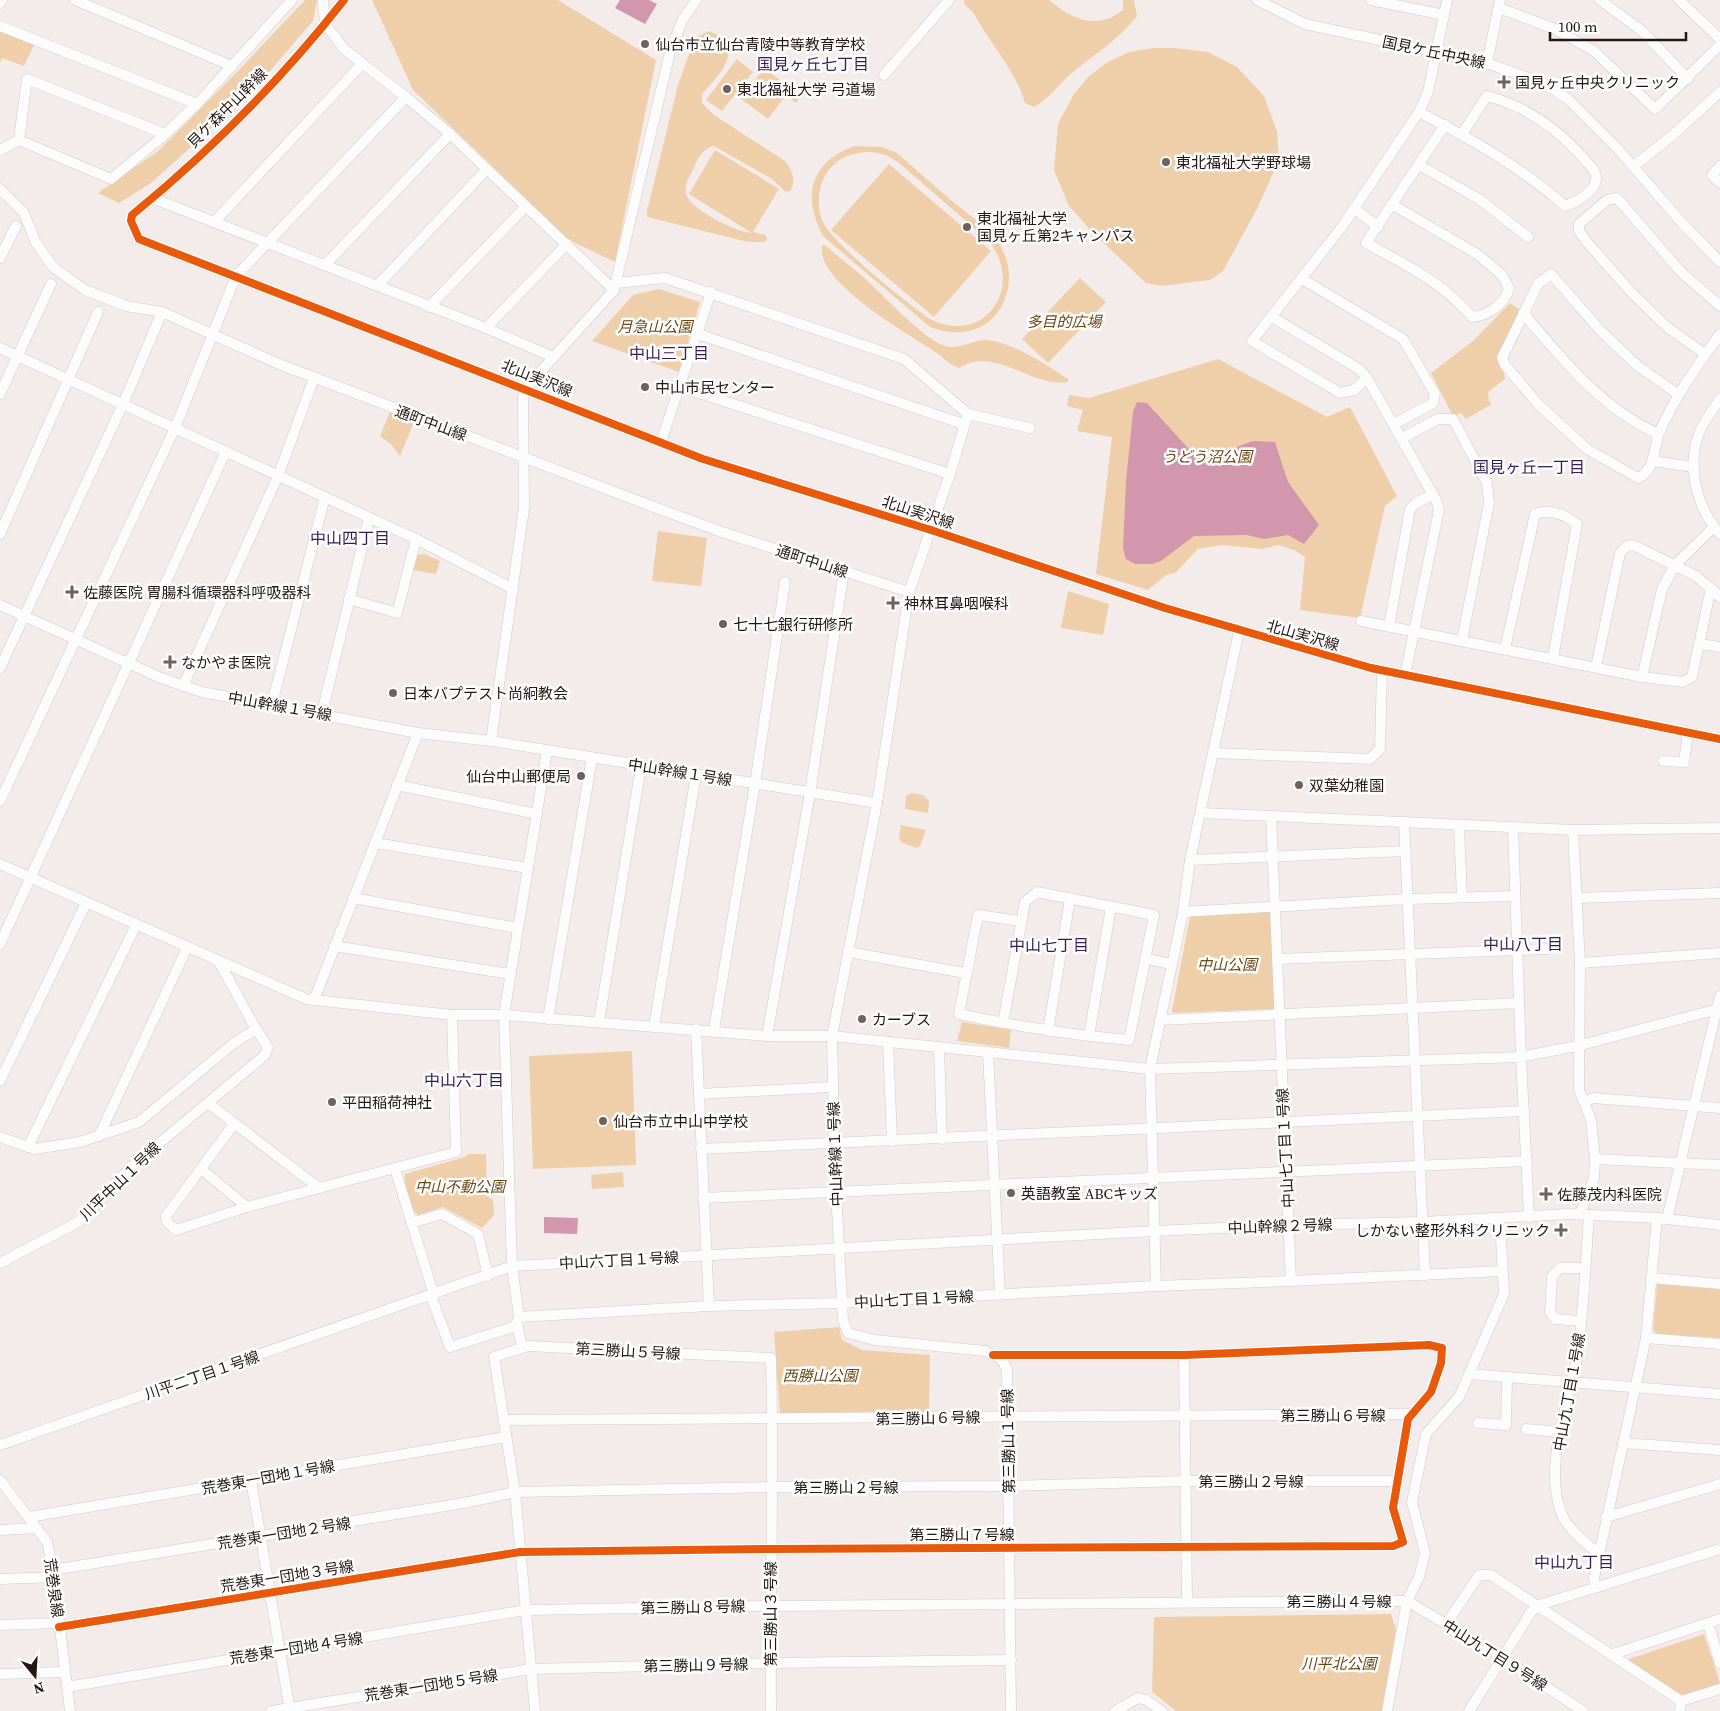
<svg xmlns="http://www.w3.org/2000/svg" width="1720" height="1711" font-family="'Source Serif 4','Noto Sans JP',serif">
	<rect width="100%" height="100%" fill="#f4ecea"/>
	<g fill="#efcfaa" fill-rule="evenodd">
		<polygon points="305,0 317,0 313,21 269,72 212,128 151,183 119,203 98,193 158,151 237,72"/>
		<polygon points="372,0 558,0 656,60 615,262 569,240 413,90"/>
		<path d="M964 0H1049C1072 19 1096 31 1123 10V0H1134L1137 16C1119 40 1094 54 1072 73 1059 84 1049 99 1034 107L1025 103C1015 69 989 43 973 12L965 5Z"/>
		<polygon points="0,31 34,45 24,66 2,58 0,63"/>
		<path d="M709 31C748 46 719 76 702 94V103L714 115 785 161C792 170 797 181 790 191L786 192 772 179 714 146C703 149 700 155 695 165 692 173 683 185 686 194 691 210 736 232 752 233L689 194 715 150 779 189 753 232 765 235 767 238 765 242H748L647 217V211L678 85 695 38Z"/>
		<polygon points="1153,48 1174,48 1208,52 1237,67 1264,96 1277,131 1279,160 1258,207 1223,271 1210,280 1161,286 1146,283 1093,233 1069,206 1054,170 1058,124 1074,94 1088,77 1106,63 1129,52"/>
		<polygon points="737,59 753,72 722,111 706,100"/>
		<polygon points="764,68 801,96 796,103 786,95 768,119 741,99"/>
		<path d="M855 146 882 147 897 153C915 169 934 185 952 201 966 212 981 223 993 236 1015 260 1014 297 992 319 975 335 950 335 930 327L824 237C801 198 810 161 855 146ZM872 152 886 155 899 163 987 239C1027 285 985 347 930 319 907 303 833 244 823 222 816 207 818 188 826 174 837 157 853 152 872 152Z"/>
		<polygon points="889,164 991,251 934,317 831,230"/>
		<path d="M822 245 826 246C837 256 850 265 861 275 883 294 920 337 945 346 958 350 973 340 986 340 1013 342 1045 364 1068 379V382C1031 388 995 345 959 368 949 365 942 356 934 351 907 333 815 282 822 245Z"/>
		<polygon points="1080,278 1106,302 1048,363 1022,339"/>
		<polygon points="659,289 700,302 679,372 592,341 633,295"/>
		<polygon points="1510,303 1520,310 1503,370 1505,379 1488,392 1489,402 1492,404 1466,419 1461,413 1453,416 1431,373 1473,341"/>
		<polygon points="1218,359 1327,417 1350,407 1397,496 1385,506 1360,618 1300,610 1305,557 1296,551 1279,545 1262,549 1222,545 1198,549 1175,573 1166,575 1148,590 1096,574 1112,437 1077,431 1083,410 1067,406 1069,395 1089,398"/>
		<polygon points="390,412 414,422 400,456 391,444 380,436"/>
		<polygon points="658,531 707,538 701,586 652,581"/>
		<polygon points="424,554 440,561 436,574 412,570 416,555"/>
		<polygon points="1068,591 1109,604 1103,635 1061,628"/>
		<polygon points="911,793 923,795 929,801 928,813 905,809 906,796"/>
		<polygon points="901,825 926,830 920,846 916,848 901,842 899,838"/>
		<polygon points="1269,910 1271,913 1275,1007 1273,1009 1173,1013 1172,1011 1190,916"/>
		<polygon points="962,1022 1011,1030 1009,1048 957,1041"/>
		<polygon points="632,1051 636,1165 533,1169 529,1056"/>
		<path d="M468 1154H486L487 1196 493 1200 494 1215 482 1228 443 1207 418 1215C409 1208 404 1185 405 1174L465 1157Z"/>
		<polygon points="623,1172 624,1187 592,1189 591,1175"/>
		<polygon points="1663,1281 1720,1288 1720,1338 1657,1334 1653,1330 1657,1285"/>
		<polygon points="839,1327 842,1340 862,1350 930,1355 929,1416 780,1414 774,1332"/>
		<polygon points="1391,1614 1396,1629 1382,1711 1176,1711 1152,1692 1154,1617"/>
		<polygon points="1704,1634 1720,1683 1682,1697 1630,1662 1629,1659"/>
	</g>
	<g fill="#d297ac">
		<polygon points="620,0 649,0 657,4 645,24 615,8"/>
		<polygon points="1137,402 1147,403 1197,458 1212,456 1253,441 1275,442 1288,482 1319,525 1304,544 1288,535 1264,539 1247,535 1194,536 1161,561 1152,564 1135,564 1126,559 1123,548 1126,481 1133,412"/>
		<polygon points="544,1217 578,1218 577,1234 544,1233"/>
	</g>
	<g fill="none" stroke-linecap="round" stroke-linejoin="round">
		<g stroke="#d4c9c7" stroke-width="11">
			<g id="minor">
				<polyline points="75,0 232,66"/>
				<polyline points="323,0 325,24 345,50 406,97 450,134 614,290"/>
				<path d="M344 0C282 79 210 151 132 215L131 221 139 239 703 459 931 530 1165 608 1371 668 1720 739"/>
				<polyline points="1257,0 1305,24 1487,63 1545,84 1568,99 1618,149 1682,223 1720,262"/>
				<polyline points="1371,0 1444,15"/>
				<polyline points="1600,0 1642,31 1688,79"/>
				<polyline points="1679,0 1720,39"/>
				<polyline points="0,3 2,0"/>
				<polyline points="1499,8 1555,29 1594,51 1655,109 1720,45"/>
				<polyline points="0,26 197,104"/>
				<polyline points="1487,63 1500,0"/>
				<polyline points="884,75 949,0"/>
				<path d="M1419 112C1471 139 1521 167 1565 206 1576 202 1594 193 1596 180 1597 172 1590 165 1585 160 1559 130 1526 106 1487 96L1462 134"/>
				<polyline points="165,134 27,79 19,140 111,179 161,138 165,134 197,104 292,0"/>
				<polyline points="0,150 19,140"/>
				<polyline points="1419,165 1479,199 1528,237"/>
				<polyline points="1634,166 1674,134 1720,92"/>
				<polyline points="1720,166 1712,175 1720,183"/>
				<polyline points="0,189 24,213 36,243 53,267 85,290 126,306 162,312 279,364 646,504 722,532 909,592"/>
				<polyline points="152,198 486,328 553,357"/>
				<path d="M1393 205 1477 254 1502 275 1509 288C1505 304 1488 316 1472 317 1442 282 1406 265 1366 243L1445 125"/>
				<polyline points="1354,208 1378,227"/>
				<polyline points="214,222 362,64"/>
				<polyline points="0,258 16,226"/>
				<polyline points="325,265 450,134"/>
				<polyline points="1302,279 1403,339 1435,394 1433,403 1394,424"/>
				<polyline points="616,283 665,278 904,359 968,414"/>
				<polyline points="378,285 486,170"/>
				<polyline points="429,307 526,206"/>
				<path d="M1523 313C1564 361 1600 407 1658 434"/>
				<polyline points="1272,317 1359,369 1367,378 1436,500 1439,510 1405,675"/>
				<polyline points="486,328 567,244"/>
				<polyline points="698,334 963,424"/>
				<polyline points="0,348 416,539 513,589"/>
				<polyline points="1705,354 1667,327 1632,293 1586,241 1579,231 1579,224 1607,200 1617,198 1681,272 1720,306"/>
				<polyline points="1367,378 1354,390 1340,393 1252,341 1341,228 1419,112 1428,92 1447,0"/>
				<polyline points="680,387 950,474"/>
				<polyline points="0,394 51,284"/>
				<path d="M1678 394 1639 367 1599 329 1551 274 1538 284 1502 358 1505 365 1538 404 1587 449 1638 478C1656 470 1653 447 1660 431 1675 396 1698 365 1720 334"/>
				<path d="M1720 399C1713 410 1702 423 1698 436 1687 469 1697 508 1720 534"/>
				<polyline points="1402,438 1438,419 1453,419 1487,483 1489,503 1462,640"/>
				<polyline points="661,442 711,292"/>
				<polyline points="1652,461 1694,467"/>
				<polyline points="0,534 98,312"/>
				<polyline points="349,599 397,613 416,539"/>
				<polyline points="0,605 161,678 202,692 418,733 491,741 877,803 832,1036 835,1172 843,1320 848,1333 875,1340 985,1351 1001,1359 1007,1369 1011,1711"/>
				<polyline points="1361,621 1642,677 1683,682 1692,677 1711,588"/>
				<polyline points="1389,626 1410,509 1416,503 1433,494"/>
				<polyline points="1700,644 1720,647"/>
				<path d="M1505 649 1535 514C1550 508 1564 514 1577 524L1553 658"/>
				<polyline points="1596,667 1620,553 1627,546 1633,545 1696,576 1720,597"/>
				<polyline points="0,668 123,404 162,312"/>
				<polyline points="1642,677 1662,589 1675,565 1714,527"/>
				<polyline points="183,686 278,476 314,378"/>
				<polyline points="272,704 325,497"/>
				<polyline points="322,713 369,518"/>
				<polyline points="491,741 524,508 523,398 526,388 614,290 670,52 682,21 696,0"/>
				<polyline points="1213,753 1370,759 1380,749 1382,670"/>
				<polyline points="1663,761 1684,762 1688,732"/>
				<polyline points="397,785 537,814"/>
				<polyline points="0,801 175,428 236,276 406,97"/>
				<polyline points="877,803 909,592 950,474 968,414 1030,428"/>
				<polyline points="1271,816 1573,830 1720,828"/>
				<polyline points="1404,822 1425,1275"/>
				<polyline points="1459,825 1462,897"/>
				<polyline points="1513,828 1521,1057 1529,1217"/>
				<polyline points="1573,830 1580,963 1579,1090 1591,1120 1595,1159 1594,1178 1580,1214"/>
				<polyline points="375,843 528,868"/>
				<polyline points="1190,860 1406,851"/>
				<polyline points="0,864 306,999 452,1015 504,1015 767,1036 832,1036 1150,1069 1521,1057 1581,1045 1718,1009 1720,1010"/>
				<polyline points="353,898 518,928"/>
				<polyline points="1577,898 1720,893"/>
				<polyline points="1183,912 1408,899 1515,896"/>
				<polyline points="0,944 226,451"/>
				<polyline points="334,946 510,974"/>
				<polyline points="848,952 965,973"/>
				<polyline points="1146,959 1172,964"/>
				<polyline points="1277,959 1546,949"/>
				<polyline points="1580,963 1720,953"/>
				<polyline points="314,1000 418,733"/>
				<polyline points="548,1019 592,758"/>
				<polyline points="1160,1020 1519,1003"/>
				<polyline points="599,1022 641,766"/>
				<path d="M1003 1023 1025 902 1037 892 1154 915 1129 1040C1071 1035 1015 1026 959 1014L978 915 1020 921"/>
				<polyline points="654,1026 696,775"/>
				<polyline points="696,1029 709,1306"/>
				<polyline points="714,1030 755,784 785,582"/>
				<polyline points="1048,1031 1070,899"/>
				<polyline points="767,1036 810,793 844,571"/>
				<polyline points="1089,1036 1111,907"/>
				<polyline points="888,1042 892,1141"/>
				<polyline points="939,1047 942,1139"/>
				<polyline points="988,1052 1000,1295"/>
				<polyline points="0,1081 86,903"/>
				<polyline points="699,1094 832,1087"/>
				<polyline points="1584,1102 1593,1098 1720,1108"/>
				<polyline points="208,1103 319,1188"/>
				<polyline points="234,1124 166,1216 167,1222 176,1230 247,1207 456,1152 452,1015"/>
				<polyline points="99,1136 187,948"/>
				<polyline points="0,1137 34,1149 80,1142 139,1122 234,1043 256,1029 219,962"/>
				<polyline points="28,1147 136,925"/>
				<polyline points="701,1149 1524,1111"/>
				<polyline points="1595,1159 1720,1165"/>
				<polyline points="201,1169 247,1207"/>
				<polyline points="395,1169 434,1295"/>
				<polyline points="703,1198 1527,1161"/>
				<path d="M1589 1215C1586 1258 1584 1301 1579 1344 1573 1395 1542 1461 1561 1512 1566 1528 1586 1543 1599 1554"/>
				<polyline points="1667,1219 1720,996"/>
				<polyline points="411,1223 442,1214 478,1234 488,1276"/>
				<polyline points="0,1263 80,1221 132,1166 265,1055 268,1047 256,1029"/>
				<polyline points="1651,1278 1720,1284"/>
				<polyline points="1291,1281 1502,1271"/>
				<polyline points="1156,1286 1150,1069 1183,912 1190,860 1239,631"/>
				<polyline points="431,1296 450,1347 516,1326 519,1317 512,1266 504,1015 547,751"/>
				<polyline points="519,1317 709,1306 843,1303 1156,1286 1291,1281 1271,816 1201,813"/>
				<polyline points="1581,1321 1555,1319 1550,1312 1552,1276 1560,1268 1585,1268"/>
				<polyline points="517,1323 522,1347"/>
				<polyline points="1646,1338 1720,1344"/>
				<polyline points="1184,1355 1187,1602"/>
				<polyline points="1469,1374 1720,1394"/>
				<polyline points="504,1420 1412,1414"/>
				<polyline points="1478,1423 1506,1425 1507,1377"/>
				<polyline points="1526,1429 1561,1432"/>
				<polyline points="1623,1443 1720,1450"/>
				<polyline points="0,1445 512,1266 1155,1231 1289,1225 1422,1222 1569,1214 1657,1218 1720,1225"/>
				<polyline points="0,1480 47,1542 53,1570 70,1711"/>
				<polyline points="251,1480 290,1711"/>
				<polyline points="29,1517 506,1437"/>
				<polyline points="1606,1517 1720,1484"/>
				<polyline points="0,1530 37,1528"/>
				<path d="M53 1570 464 1503 515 1492 494 1357 528 1346 771 1358C774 1476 770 1593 771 1711"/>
				<polyline points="0,1579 54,1577"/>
				<polyline points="1595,1587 1594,1578 1646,1338 1657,1218"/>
				<polyline points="1407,1601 1495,1653 1583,1711"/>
				<polyline points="1708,1623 1720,1663"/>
				<polyline points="1446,1624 1479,1575 1491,1575 1681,1701"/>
				<polyline points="0,1625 59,1623"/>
				<polyline points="59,1627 520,1552 770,1549 1393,1546 1403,1542 1393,1508 1408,1419 1431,1392 1441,1363 1442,1348 1429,1345 1184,1355 993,1355"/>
				<polyline points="1613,1654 1720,1619"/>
				<polyline points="0,1674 64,1672"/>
				<polyline points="67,1687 526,1610 770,1606 1407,1601"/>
				<polyline points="271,1711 531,1669 770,1663 1011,1660"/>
				<polyline points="535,1711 515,1492 773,1487 1009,1486 1185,1481 1397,1481"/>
				<polyline points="1115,1711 1138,1698 1146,1700 1162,1711"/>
				<polyline points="1387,1711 1407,1601 1419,1577 1425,1553 1412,1502 1426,1434 1459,1397 1504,1294 1500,1219"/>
				<polyline points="1469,1711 1531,1612 1539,1605 1720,1549"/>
				<polyline points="1680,1711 1681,1701 1720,1689"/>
			</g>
		</g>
		<use href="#minor" stroke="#fdfcfc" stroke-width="10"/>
		<g stroke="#fff" stroke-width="11">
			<g id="cycleway">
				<path d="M344 0C282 79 210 151 132 215L131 221 139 239 703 459 931 530 1165 608 1371 668 1720 739"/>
				<polyline points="59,1627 520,1552 770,1549 1393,1546 1403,1542 1393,1508 1408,1419 1431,1392 1441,1363 1442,1348 1429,1345 1184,1355 993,1355"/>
			</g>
		</g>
		<use href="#cycleway" stroke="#e8590c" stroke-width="8"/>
	</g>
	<g fill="#6d625e" stroke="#fff" stroke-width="2">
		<circle cx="645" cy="44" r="5"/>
		<path d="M1501.5 74.5h5v5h5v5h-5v5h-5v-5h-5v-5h5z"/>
		<circle cx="727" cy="89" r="5"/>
		<circle cx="1166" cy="162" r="5"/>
		<circle cx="967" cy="227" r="5"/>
		<circle cx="645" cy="387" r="5"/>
		<path d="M69.5 584.5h5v5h5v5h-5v5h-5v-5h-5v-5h5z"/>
		<path d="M890.5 595.5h5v5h5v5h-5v5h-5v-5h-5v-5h5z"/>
		<circle cx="723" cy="624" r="5"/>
		<path d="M167.5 654.5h5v5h5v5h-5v5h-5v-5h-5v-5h5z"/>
		<circle cx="393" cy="693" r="5"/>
		<circle cx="581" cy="776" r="5"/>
		<circle cx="1299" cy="785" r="5"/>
		<circle cx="862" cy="1019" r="5"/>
		<circle cx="332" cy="1102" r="5"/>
		<circle cx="603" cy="1121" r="5"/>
		<circle cx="1011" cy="1193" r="5"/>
		<path d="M1543.5 1186.5h5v5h5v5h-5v5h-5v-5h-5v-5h5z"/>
		<path d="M1558.5 1222.5h5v5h5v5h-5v5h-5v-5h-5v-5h5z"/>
	</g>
	<g text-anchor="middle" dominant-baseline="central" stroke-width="5" stroke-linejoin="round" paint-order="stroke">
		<g font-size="15" fill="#241713" stroke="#fff" text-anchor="start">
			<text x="655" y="44">仙台市立仙台青陵中等教育学校</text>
			<text x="1515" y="82">国見ヶ丘中央クリニック</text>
			<text x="737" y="89">東北福祉大学 弓道場</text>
			<text x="1176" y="162">東北福祉大学野球場</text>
			<text x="977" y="218">東北福祉大学<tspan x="977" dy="17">国見ヶ丘第2キャンパス</tspan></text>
			<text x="655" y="387">中山市民センター</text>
			<text x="83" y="592">佐藤医院 胃腸科循環器科呼吸器科</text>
			<text x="904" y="603">神林耳鼻咽喉科</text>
			<text x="733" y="624">七十七銀行研修所</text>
			<text x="181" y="662">なかやま医院</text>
			<text x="403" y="693">日本バプテスト尚絅教会</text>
			<text x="571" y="776" text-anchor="end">仙台中山郵便局</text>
			<text x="1309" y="785">双葉幼稚園</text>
			<text x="872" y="1019">カーブス</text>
			<text x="342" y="1102">平田稲荷神社</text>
			<text x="613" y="1121">仙台市立中山中学校</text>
			<text x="1021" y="1193">英語教室 ABCキッズ</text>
			<text x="1557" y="1194">佐藤茂内科医院</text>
			<text x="1550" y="1230" text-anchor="end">しかない整形外科クリニック</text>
		</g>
		<g font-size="15" fill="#241713" stroke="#fff">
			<text transform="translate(1434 52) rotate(12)">国見ケ丘中央線</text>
			<text transform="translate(227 108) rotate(-45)">貝ケ森中山幹線</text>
			<text transform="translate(537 378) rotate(22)">北山実沢線</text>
			<text transform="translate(431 423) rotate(20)">通町中山線</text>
			<text transform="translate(918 512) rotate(18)">北山実沢線</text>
			<text transform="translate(812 561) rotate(18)">通町中山線</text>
			<text transform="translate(1303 635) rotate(16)">北山実沢線</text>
			<text transform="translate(280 706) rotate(10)">中山幹線１号線</text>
			<text transform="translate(680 772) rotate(9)">中山幹線１号線</text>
			<text transform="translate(1285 1148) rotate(-93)">中山七丁目１号線</text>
			<text transform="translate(835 1154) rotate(-92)">中山幹線１号線</text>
			<text transform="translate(120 1181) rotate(-44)">川平中山１号線</text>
			<text transform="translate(1280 1226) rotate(-2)">中山幹線２号線</text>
			<text transform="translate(619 1260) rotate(-3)">中山六丁目１号線</text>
			<text transform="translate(914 1299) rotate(-3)">中山七丁目１号線</text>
			<text transform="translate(628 1351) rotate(3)">第三勝山５号線</text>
			<text transform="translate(202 1375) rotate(-19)">川平二丁目１号線</text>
			<text transform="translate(1569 1392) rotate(-80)">中山九丁目１号線</text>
			<text x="1333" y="1415">第三勝山６号線</text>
			<text transform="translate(928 1418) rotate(-1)">第三勝山６号線</text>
			<text transform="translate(1008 1441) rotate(-91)">第三勝山１号線</text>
			<text transform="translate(268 1477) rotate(-10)">荒巻東一団地１号線</text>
			<text x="1251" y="1481">第三勝山２号線</text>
			<text x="846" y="1487">第三勝山２号線</text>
			<text transform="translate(284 1533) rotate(-9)">荒巻東一団地２号線</text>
			<text x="962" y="1534">第三勝山７号線</text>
			<text transform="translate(287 1576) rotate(-9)">荒巻東一団地３号線</text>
			<text transform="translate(54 1588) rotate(82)">荒巻泉線</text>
			<text x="1339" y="1601">第三勝山４号線</text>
			<text transform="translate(693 1607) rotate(-1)">第三勝山８号線</text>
			<text transform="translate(770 1614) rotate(-90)">第三勝山３号線</text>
			<text transform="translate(296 1648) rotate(-9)">荒巻東一団地４号線</text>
			<text transform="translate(1495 1655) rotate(32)">中山九丁目９号線</text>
			<text transform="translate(696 1665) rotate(-1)">第三勝山９号線</text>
			<text transform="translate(431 1685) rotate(-9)">荒巻東一団地５号線</text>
		</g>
		<g font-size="15" font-style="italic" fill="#6b4712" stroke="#fff">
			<text x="1064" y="321">多目的広場</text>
			<text x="655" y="326">月急山公園</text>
			<text x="1207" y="456">うどう沼公園</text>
			<text x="1227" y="964">中山公園</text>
			<text x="460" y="1186">中山不動公園</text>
			<text x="820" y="1375">西勝山公園</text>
			<text x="1339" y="1663">川平北公園</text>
		</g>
		<g font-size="16" fill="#361d56" stroke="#fff">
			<text x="813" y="64">国見ヶ丘七丁目</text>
			<text x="669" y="353">中山三丁目</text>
			<text x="1529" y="467">国見ヶ丘一丁目</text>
			<text x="350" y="538">中山四丁目</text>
			<text x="1523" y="944">中山八丁目</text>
			<text x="1049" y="945">中山七丁目</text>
			<text x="464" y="1080">中山六丁目</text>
			<text x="1574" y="1562">中山九丁目</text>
		</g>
	</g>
	<g transform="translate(35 1676) rotate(162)" stroke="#ffffff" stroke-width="4" paint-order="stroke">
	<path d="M0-4L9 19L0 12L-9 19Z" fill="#241713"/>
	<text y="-8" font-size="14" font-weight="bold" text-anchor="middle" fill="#241713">N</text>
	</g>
	<path d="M1550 32v8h136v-8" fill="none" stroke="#241713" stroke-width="2.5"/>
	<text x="1558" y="32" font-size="15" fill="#241713" stroke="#ffffff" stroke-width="4" paint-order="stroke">100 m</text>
</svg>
